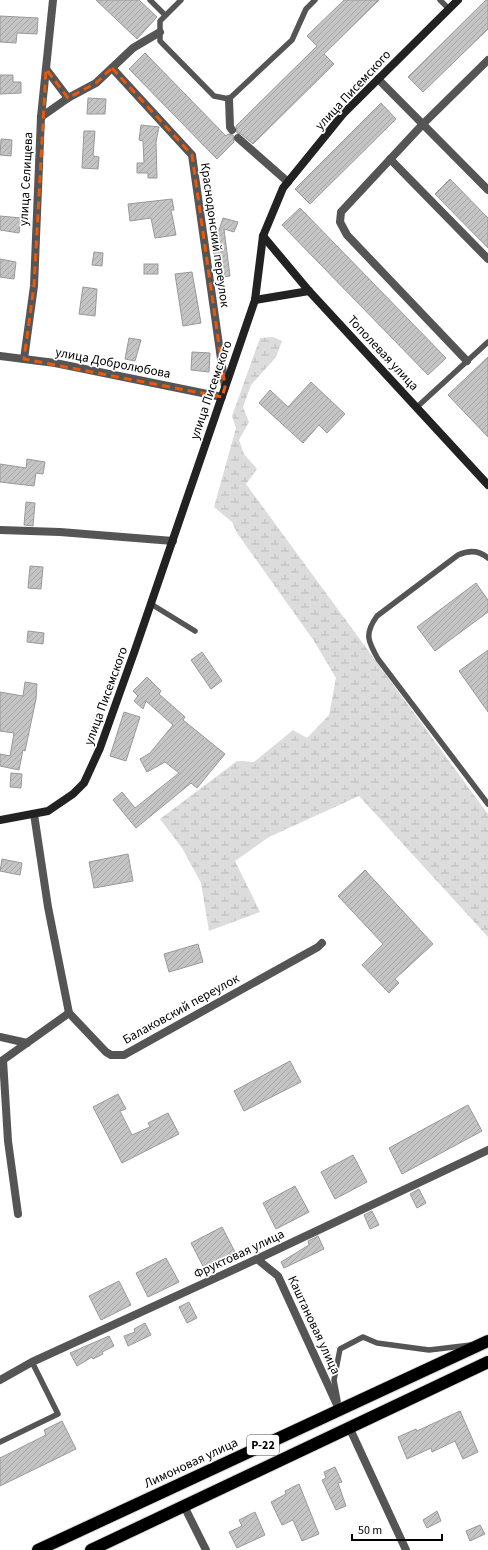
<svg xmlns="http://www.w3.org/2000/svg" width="488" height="1550" font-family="'Source Sans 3',sans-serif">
	<defs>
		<pattern id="wetland-marsh" width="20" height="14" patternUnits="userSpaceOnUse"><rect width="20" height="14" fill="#dcdcdc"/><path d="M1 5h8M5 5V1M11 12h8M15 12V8" fill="none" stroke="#bbb"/></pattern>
		<pattern id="building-hatch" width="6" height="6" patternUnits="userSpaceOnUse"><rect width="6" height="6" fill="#c4c4c4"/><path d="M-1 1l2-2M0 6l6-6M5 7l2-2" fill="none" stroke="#a7a7a7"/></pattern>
	</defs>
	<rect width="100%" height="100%" fill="#fff"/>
	<polygon fill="url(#wetland-marsh)" points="273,337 282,341 276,357 251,385 243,407 249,422 239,440 244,454 257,469 246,484 488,814 488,937 359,796 269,837 235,861 260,912 209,931 201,883 182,848 160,819 237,761 254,762 293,730 307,738 329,715 336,678 314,641 237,533 232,522 214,507 236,428 232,416 260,338"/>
	<g fill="url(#building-hatch)" stroke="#999">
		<polygon points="96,0 139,0 157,17 137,39"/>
		<polygon points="344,0 379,0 324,54 334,64 253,144 241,134 237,133 236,126 317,46 307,36"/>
		<polygon points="486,0 488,0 488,29 423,92 408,77"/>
		<polygon points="0,16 38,18 37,34 17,33 16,43 0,42"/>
		<polygon points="145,53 226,136 228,134 233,135 234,142 217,159 129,69"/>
		<polygon points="0,75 13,75 13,82 21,82 21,93 0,94"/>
		<polygon points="88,98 106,99 105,114 87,114"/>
		<polygon points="381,103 396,119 310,204 295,189"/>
		<polygon points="141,125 159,127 156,142 157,178 148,178 148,173 137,173 137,163 144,163 143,141 139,140"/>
		<polygon points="84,131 95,131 93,156 99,157 98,169 82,168"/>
		<polygon points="1,139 12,140 11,156 0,155"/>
		<polygon points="450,179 488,218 488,248 435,194"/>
		<polygon points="172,199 174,210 171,210 176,235 155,238 151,218 130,221 128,204"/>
		<polygon points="300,208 446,358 428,375 282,225"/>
		<polygon points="0,216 21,218 19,233 0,230"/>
		<polygon points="223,218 238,222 234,232 224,229 230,276 217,278 212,240 216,239"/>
		<polygon points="94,252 103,253 102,266 92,265"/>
		<polygon points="0,259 16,262 14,279 0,277"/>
		<rect x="144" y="264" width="14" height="10"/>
		<polygon points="192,272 201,323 183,326 175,274"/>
		<polygon points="83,287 97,289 95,316 79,314"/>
		<polygon points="129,338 141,340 135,361 125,359"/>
		<polygon points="192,352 210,353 209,372 191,370"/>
		<polygon points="488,357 488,437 448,395"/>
		<polygon points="311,382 345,414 327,433 319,425 303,443 259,403 270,390 288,407"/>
		<polygon points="27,459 45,462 43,474 36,473 34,486 0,482 0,464 26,468"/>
		<polygon points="26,502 35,503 33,526 24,525"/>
		<polygon points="30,566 43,567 41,589 28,588"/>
		<polygon points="476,583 488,600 488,612 435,651 417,627"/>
		<polygon points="28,631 44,633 43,644 27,642"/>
		<polygon points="488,650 488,712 459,671"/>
		<polygon points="202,652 222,681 211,689 191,660"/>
		<polygon points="147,677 161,691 159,694 185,717 183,720 225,754 197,788 191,783 136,828 113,800 122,792 135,808 179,773 165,762 147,772 140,759 150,753 173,725 146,701 143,709 134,701 138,696 133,691"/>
		<polygon points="25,682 37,684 36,699 25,751 23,750 19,770 0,766 0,754 10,756 14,733 0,731 0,692 23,696"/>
		<polygon points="124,712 140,717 126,761 110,756"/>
		<polygon points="11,773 22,774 21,788 10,787"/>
		<polygon points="128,854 133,881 94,888 89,862"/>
		<polygon points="2,859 22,863 20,875 0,871"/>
		<polygon points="365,870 433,944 395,979 399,983 389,993 362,965 383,944 338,896"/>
		<polygon points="198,944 203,962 169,972 164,954"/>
		<polygon points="290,1061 301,1082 244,1111 234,1091"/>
		<polygon points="118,1094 126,1109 120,1111 132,1135 150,1127 148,1123 168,1113 179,1134 122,1163 93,1107"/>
		<polygon points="468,1105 482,1131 402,1174 389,1148"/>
		<polygon points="353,1155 367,1182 335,1199 321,1172"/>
		<polygon points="295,1186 309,1212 276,1229 263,1203"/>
		<polygon points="419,1189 426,1203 417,1208 410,1194"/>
		<polygon points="372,1211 379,1225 370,1229 364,1215"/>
		<polygon points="222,1227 235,1252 204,1268 191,1243"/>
		<polygon points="318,1236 324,1249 284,1268 281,1262 309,1245 308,1241"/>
		<polygon points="166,1258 179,1282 148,1297 136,1273"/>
		<polygon points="119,1281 131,1305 101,1320 89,1296"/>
		<polygon points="189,1302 197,1318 187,1323 179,1307"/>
		<polygon points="145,1323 151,1335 128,1346 124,1336 135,1332 134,1329"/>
		<polygon points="109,1336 114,1346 102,1352 103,1354 93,1359 92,1357 77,1366 70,1353"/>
		<polygon points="460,1411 478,1452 463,1459 455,1441 432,1452 431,1448 407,1459 398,1437 416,1429 417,1431"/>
		<polygon points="62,1421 76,1449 0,1486 0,1458 46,1435 44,1430"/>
		<polygon points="335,1467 342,1482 338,1483 346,1506 336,1510 322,1480 326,1478 324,1472"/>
		<polygon points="299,1484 319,1534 302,1541 293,1520 282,1525 271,1502 286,1494 285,1491"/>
		<polygon points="437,1511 441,1521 427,1528 423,1520"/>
		<polygon points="255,1512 265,1535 237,1548 229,1532 242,1526 239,1520"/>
		<polygon points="480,1525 485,1534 470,1541 466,1531"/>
	</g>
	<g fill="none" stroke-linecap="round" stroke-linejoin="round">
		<g stroke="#dbdbdb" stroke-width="14">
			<g id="highway">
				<polyline points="38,1550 488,1341"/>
				<polyline points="91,1550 488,1362"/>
			</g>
		</g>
		<g stroke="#555" stroke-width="5.5">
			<polyline points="150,0 165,15"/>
			<polyline points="181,0 160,21 160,41 214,96 229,99 292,40 306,9 315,0"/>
			<polyline points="440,0 449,9"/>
			<polyline points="417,407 488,342"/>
			<path d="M488 558C479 550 469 550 458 555L377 616C364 634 368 641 378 659L488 804"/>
			<polyline points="151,604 195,631"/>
			<polyline points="338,1401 334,1380 340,1349 363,1337 377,1343 429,1350 471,1345"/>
			<polyline points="0,1442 58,1414 32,1362"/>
		</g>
		<g stroke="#555" stroke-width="8">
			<polyline points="112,68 192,155 225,387"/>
			<polyline points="46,69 68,98 96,83 133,48 160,32"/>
			<polyline points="378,79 488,190"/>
			<polyline points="229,99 230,127 232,130"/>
			<polyline points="41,117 68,98"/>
			<polyline points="238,138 288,182"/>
			<polyline points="390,159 488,259"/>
			<polyline points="0,356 55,363 222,397"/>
			<polyline points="24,359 34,286 41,117 53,0"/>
			<polyline points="467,361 347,235 340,222 341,212 423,124 488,60"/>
			<polyline points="0,530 60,532 173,541"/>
			<polyline points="34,814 48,907 69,1013 106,1052 111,1055 124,1055 318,947 322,943"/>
			<polyline points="0,1037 27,1043"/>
			<polyline points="18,1214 8,1141 3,1060 69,1013"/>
			<polyline points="257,1259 278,1276 339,1409"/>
			<polyline points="0,1380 32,1362 257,1259 488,1150"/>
			<polyline points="350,1429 406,1550"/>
			<polyline points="184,1506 206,1550"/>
		</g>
		<g stroke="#222" stroke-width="8">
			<polyline points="263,236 309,291 488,485"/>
			<polyline points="255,300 309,291"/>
			<polyline points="0,820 48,811 73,794 84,783 100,748 135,650 255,300 263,236 283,188 343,114 458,0"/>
		</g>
		<use href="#highway" stroke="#000" stroke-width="12"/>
	</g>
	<path fill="none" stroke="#e8590c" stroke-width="3" stroke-dasharray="8 5" stroke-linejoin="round" d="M112 68 192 155 225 387 222 397 24 359 34 286 46 69 68 98 96 83Z"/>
	<g text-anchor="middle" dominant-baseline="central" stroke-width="3.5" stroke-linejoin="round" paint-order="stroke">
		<rect fill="#fff" stroke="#4c4c4c" stroke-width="1" x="247" y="1435" width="32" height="20" rx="3"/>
		<g font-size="12" font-weight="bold" fill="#000">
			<text x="263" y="1445">Р-22</text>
		</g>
		<g font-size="13" fill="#000" stroke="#fff">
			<text transform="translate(353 90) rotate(-47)">улица Писемского</text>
			<text transform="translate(26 179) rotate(-87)">улица Селищева</text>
			<text transform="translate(215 235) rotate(82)">Краснодонский переулок</text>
			<text transform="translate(383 353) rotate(47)">Тополевая улица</text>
			<text transform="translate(113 363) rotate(11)">улица Добролюбова</text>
			<text transform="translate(211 390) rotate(-71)">улица Писемского</text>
			<text transform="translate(106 696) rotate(-70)">улица Писемского</text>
			<text transform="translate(181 1009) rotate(-29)">Балаковский переулок</text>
			<text transform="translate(239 1254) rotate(-25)">Фруктовая улица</text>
			<text transform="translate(314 1325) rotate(65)">Каштановая улица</text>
			<text transform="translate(191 1463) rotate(-25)">Лимоновая улица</text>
		</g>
	</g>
	<path d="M352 1534v6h90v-6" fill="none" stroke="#000000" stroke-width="2"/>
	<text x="358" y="1534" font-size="12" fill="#000000" stroke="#ffffff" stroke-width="3" paint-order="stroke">50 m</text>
</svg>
